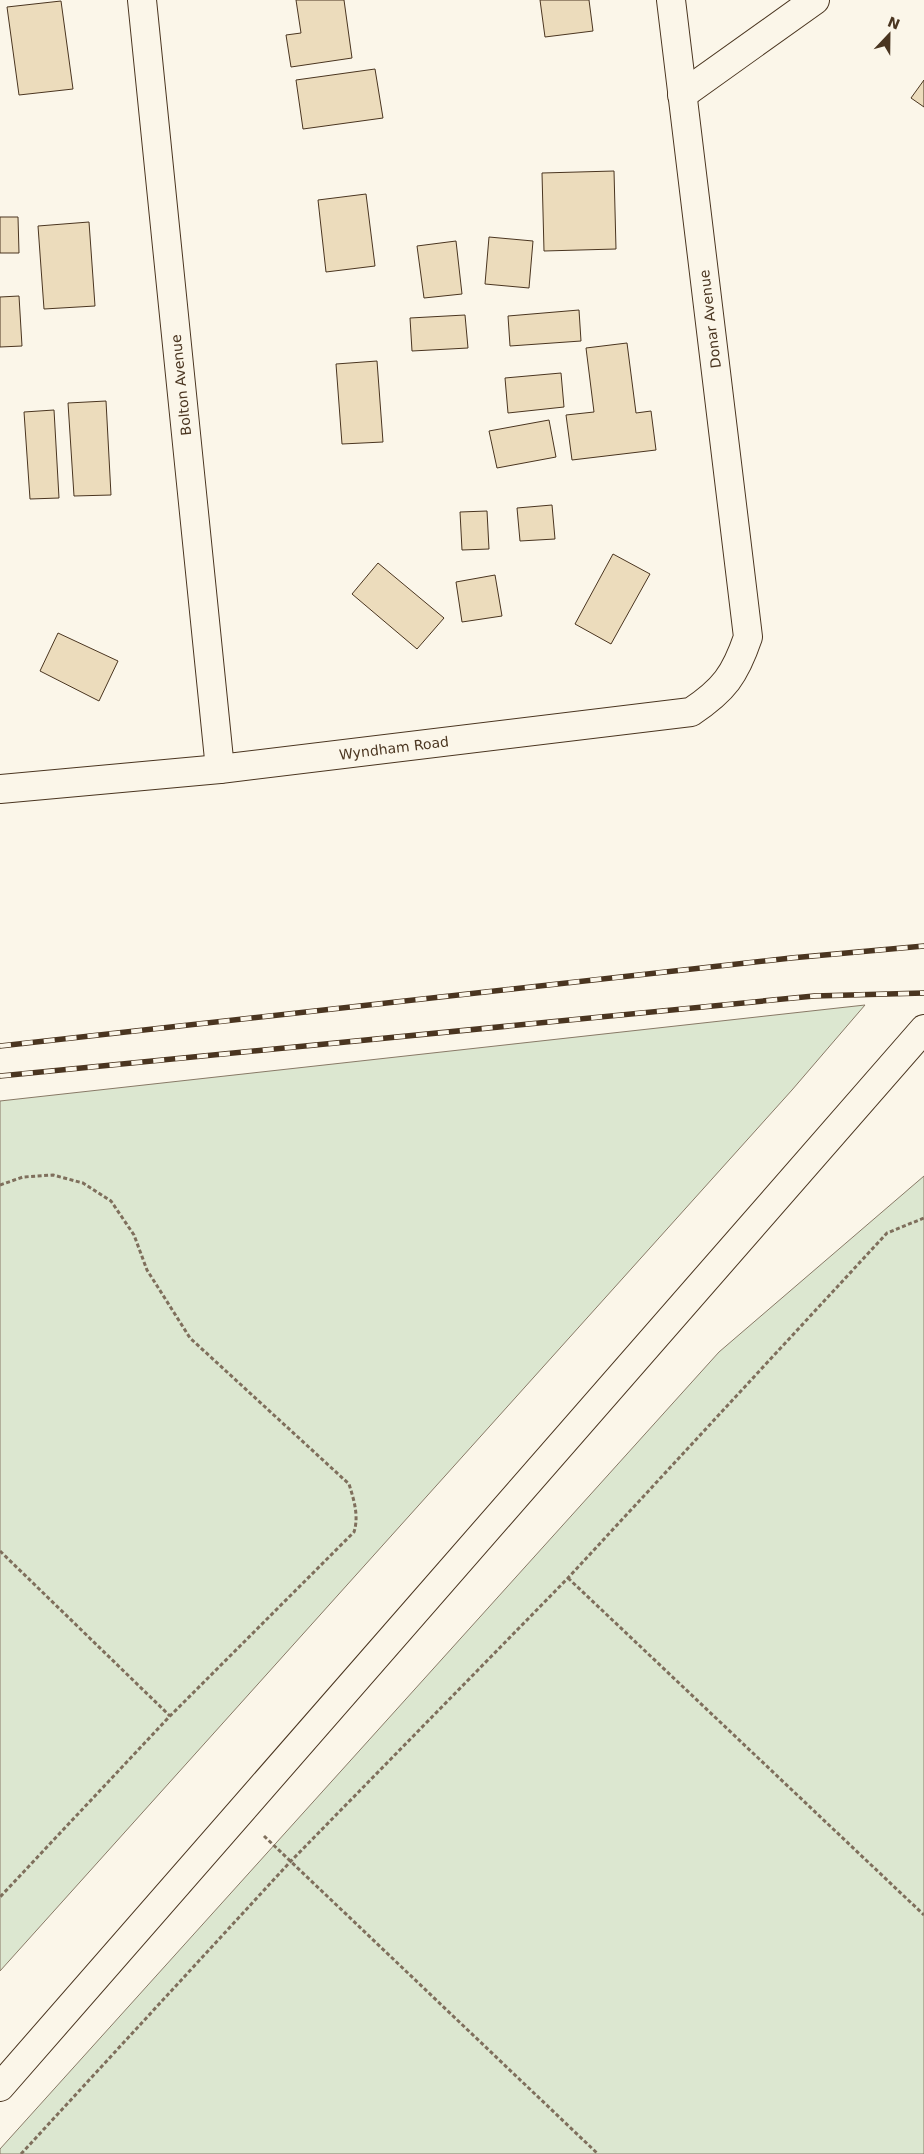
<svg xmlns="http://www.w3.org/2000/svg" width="924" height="2154" font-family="'DejaVu Sans',sans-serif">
	<rect width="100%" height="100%" fill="#fbf6e9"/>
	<g fill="#dce7d0" stroke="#887966">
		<polygon points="865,1005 792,1090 0,1971 0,1101"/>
		<polygon points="924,1176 924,2154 0,2154 0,2149 719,1352"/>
	</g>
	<g fill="#ecdcbc" stroke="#4a3520">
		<polygon points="296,0 344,0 352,58 291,67 286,35 301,33"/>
		<polygon points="540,0 589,0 593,31 545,37"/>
		<polygon points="61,1 73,89 19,95 7,7"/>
		<polygon points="375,69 383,118 303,129 296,80"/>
		<polygon points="924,80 924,107 911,98"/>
		<polygon points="614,171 616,249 544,251 542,173"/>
		<polygon points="366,194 375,266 326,272 318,200"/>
		<polygon points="0,217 18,217 19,253 0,253"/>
		<polygon points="89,222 95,306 44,309 38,226"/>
		<polygon points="489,237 533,241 529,288 485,284"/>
		<polygon points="456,241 462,294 424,298 417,246"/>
		<polygon points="19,296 22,346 0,347 0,297"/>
		<polygon points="579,310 581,341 510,346 508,316"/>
		<polygon points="465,315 468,348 412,351 410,318"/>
		<polygon points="627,343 636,413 651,411 656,450 572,460 566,415 594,412 586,348"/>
		<polygon points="377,361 383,442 342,444 336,364"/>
		<polygon points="561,373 564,407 508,413 505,378"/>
		<polygon points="106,401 111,495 74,496 68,403"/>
		<polygon points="54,410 59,498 30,499 24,412"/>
		<polygon points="549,420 556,457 497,468 489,431"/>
		<polygon points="552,505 555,539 520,541 517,508"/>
		<polygon points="487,511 489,549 462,550 460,512"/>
		<polygon points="613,554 650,574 611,644 575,624"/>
		<polygon points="378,563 444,618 417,649 352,594"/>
		<polygon points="495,575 502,616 462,622 456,582"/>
		<polygon points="58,633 118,661 99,701 40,671"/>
	</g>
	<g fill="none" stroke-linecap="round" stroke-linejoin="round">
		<g stroke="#4a3520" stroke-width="30">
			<g id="street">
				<polyline points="142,0 220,769"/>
				<polyline points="682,95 815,0"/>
				<path d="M0 789 220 769 691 712C724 690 735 675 748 637L671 0"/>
			</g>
		</g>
		<g stroke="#4a3520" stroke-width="30">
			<polyline id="secondary" points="0,2087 924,1029"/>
		</g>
		<g stroke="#7f6f5c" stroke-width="3" stroke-dasharray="4 2.5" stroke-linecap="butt">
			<path d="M0 1185 23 1177 53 1175 83 1183 111 1201 134 1235 147 1270 190 1338 349 1484C354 1500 359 1516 354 1532L170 1716 0 1897"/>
			<polyline points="0,1551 170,1716"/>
			<polyline points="568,1578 924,1915"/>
			<polyline points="264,1836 598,2154"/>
			<polyline points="21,2154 290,1862 568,1578 887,1233 924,1218"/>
		</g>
		<use href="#street" stroke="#fbf6e9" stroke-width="28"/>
		<use href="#secondary" stroke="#fbf6e9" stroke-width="28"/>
		<g stroke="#4a3520" stroke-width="5.5">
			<g id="rail">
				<polyline points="0,1046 791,958 924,946"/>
				<polyline points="0,1076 814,996 924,993"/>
			</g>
		</g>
		<use href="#rail" stroke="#fbf6e9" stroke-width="4" stroke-dasharray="11" stroke-linecap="butt"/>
	</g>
	<g text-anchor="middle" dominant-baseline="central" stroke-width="4" stroke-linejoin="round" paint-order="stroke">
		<g font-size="14" fill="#4a3520" stroke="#fbf6e9">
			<text transform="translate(710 319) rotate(-97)">Donar Avenue</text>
			<text transform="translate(181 385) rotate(-96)">Bolton Avenue</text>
			<text transform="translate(394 748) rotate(-7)">Wyndham Road</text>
		</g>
	</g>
	<g transform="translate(889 35) rotate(22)" stroke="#fbf6e9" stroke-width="4" paint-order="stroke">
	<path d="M0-4L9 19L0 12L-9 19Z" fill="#4a3520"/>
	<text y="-8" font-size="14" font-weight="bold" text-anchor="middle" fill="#4a3520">N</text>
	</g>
</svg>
